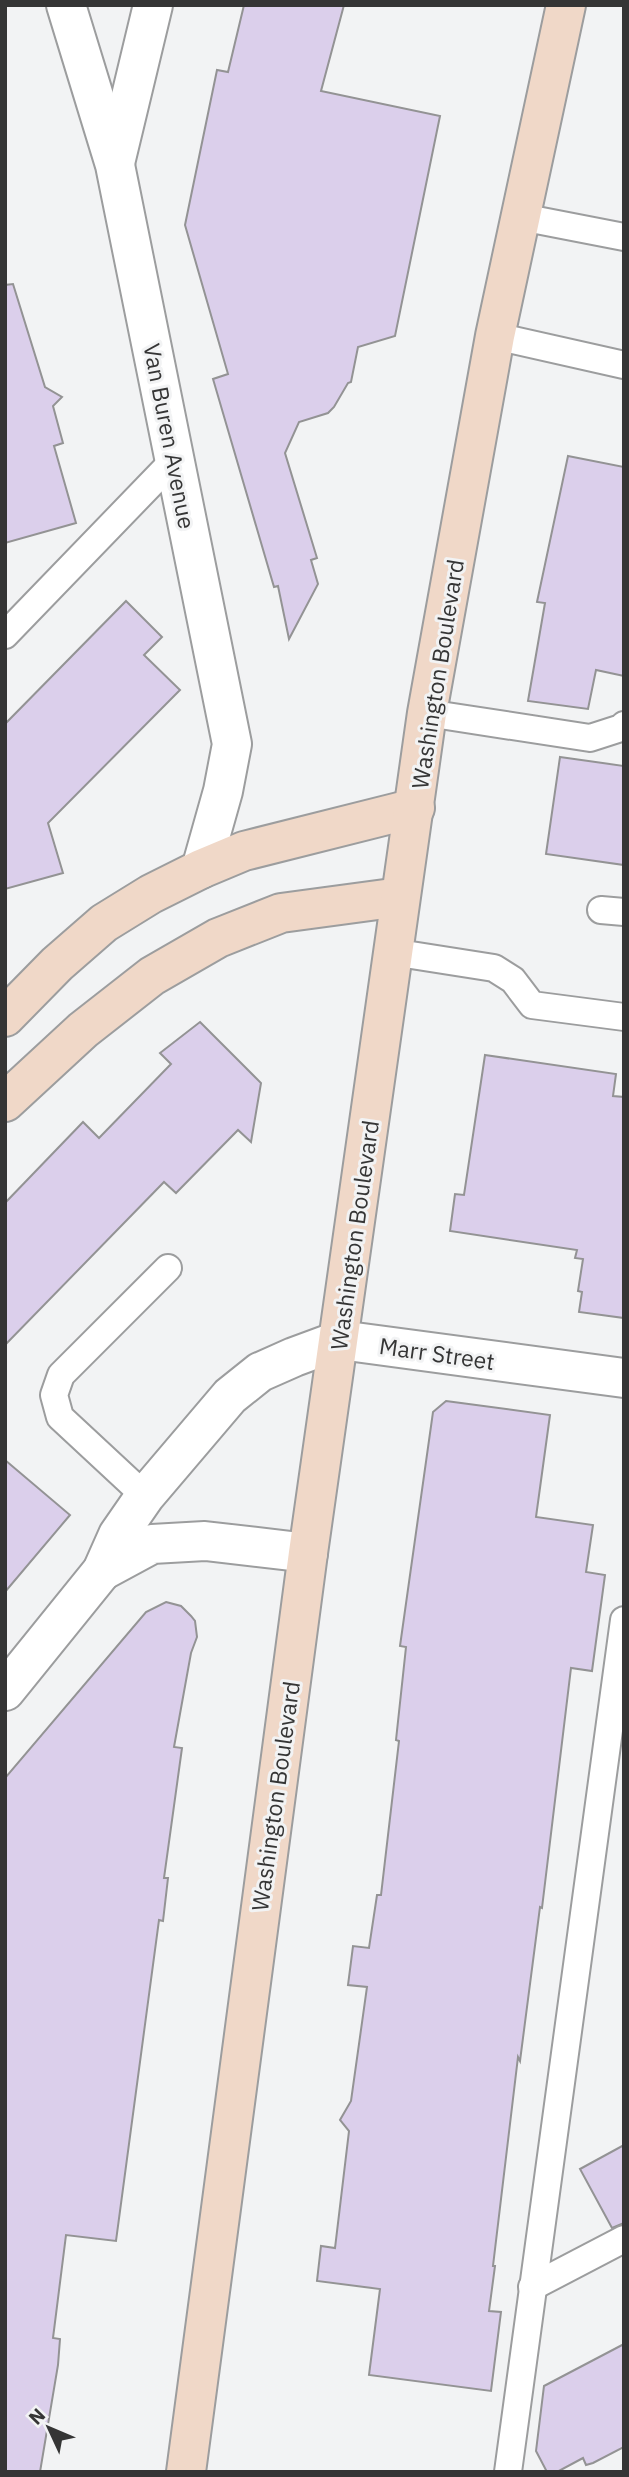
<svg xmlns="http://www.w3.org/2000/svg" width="629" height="2477" font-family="'IBM Plex Sans',sans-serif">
	<rect width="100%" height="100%" fill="#f2f3f4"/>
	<g fill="#dbcfeb" stroke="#939394" stroke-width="2">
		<polygon points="244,5 344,5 321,91 440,116 395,336 358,347 351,382 348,383 334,407 328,413 299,422 285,453 317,558 311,560 318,584 289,639 278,586 274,587 213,379 228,374 185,225 217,70 228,72"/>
		<polygon points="13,284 45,387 62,397 53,406 63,443 54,446 76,523 5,543 5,285"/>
		<polygon points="568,456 624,467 624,676 596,670 588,709 528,701 545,603 537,602"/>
		<polygon points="126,601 162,637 144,655 180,690 48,823 63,873 5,889 5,724"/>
		<polygon points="560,757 624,766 624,865 546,854"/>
		<polygon points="200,1022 261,1083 251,1142 238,1130 176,1193 164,1182 5,1345 5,1203 83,1122 99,1138 171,1064 160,1053"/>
		<polygon points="485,1055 616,1074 613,1096 624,1097 624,1318 579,1312 582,1292 578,1291 583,1259 575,1258 577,1250 450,1231 455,1194 464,1195"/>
		<polygon points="446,1401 550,1415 536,1517 593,1525 586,1572 605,1575 592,1671 571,1668 542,1908 540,1907 520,2061 518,2057 493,2266 495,2266 489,2311 501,2312 491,2391 369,2375 380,2289 317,2281 321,2246 335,2248 349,2131 340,2120 351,2101 367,1987 348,1985 353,1946 369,1948 377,1895 381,1895 399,1741 396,1740 406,1647 400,1646 433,1412"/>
		<polygon points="5,1460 70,1515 5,1592"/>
		<polygon points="166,1602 181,1606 191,1616 195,1621 197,1637 191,1653 174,1747 182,1748 164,1878 168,1878 163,1921 159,1920 116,2241 66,2235 53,2338 60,2339 58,2365 40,2472 5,2472 5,1778 146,1612"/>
		<polygon points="624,2145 624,2223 612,2228 580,2169"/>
		<polygon points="624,2344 624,2447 593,2463 586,2465 583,2458 557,2472 547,2472 536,2451 544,2386"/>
	</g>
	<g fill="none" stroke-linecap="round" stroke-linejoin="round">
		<g stroke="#9c9d9e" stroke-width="30">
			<g id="lane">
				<polyline points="521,217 624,237"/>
				<polyline points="495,336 624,365"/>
				<polyline points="5,635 175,459"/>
				<polyline points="427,713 590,738 621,728 624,725"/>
				<polyline points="601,910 624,912"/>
				<polyline points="392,952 494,968 513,980 532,1005 624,1017"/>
				<polyline points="145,1496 60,1417 54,1395 61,1375 168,1268"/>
				<polyline points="532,2287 624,2239"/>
				<polyline points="508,2472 624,1620"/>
			</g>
		</g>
		<g stroke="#9c9d9e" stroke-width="42">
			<g id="street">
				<polyline points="66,5 115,165 232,744 223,791 201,869"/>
				<polyline points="115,163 153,5"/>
				<polyline points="102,1571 152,1544 205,1541 308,1553"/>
				<polyline points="5,1691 102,1571 118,1535 145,1496 230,1396 260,1372 294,1357 340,1340 624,1378"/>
			</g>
		</g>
		<g stroke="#9c9d9e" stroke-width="42">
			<g id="secondary">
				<polyline points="5,1017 57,964 104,923 151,894 201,869 244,851 415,808"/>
				<polyline points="5,1102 83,1030 152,976 218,938 281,913 400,897"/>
				<polyline points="186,2472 308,1553 427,713 495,336 566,5"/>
			</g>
		</g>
		<use href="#lane" stroke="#fff" stroke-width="26"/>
		<use href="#street" stroke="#fff" stroke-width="38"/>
		<use href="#secondary" stroke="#f0d8c8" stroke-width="38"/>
	</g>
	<g text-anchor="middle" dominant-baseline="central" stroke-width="6" stroke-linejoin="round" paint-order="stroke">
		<g font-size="23" fill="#353535" stroke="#f2f3f4">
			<text transform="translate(170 436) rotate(79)">Van Buren Avenue</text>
			<text transform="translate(437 674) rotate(-81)">Washington Boulevard</text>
			<text transform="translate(354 1235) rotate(-82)">Washington Boulevard</text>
			<text transform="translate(437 1353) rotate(8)">Marr Street</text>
			<text transform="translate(275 1796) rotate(-82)">Washington Boulevard</text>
		</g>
	</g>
	<rect width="629" height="2477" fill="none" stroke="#353535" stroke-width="14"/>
	<g transform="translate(49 2428) rotate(314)" stroke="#f2f3f4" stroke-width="5" paint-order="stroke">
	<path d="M0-5L12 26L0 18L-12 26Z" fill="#353535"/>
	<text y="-10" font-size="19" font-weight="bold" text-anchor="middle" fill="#353535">N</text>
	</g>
</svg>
